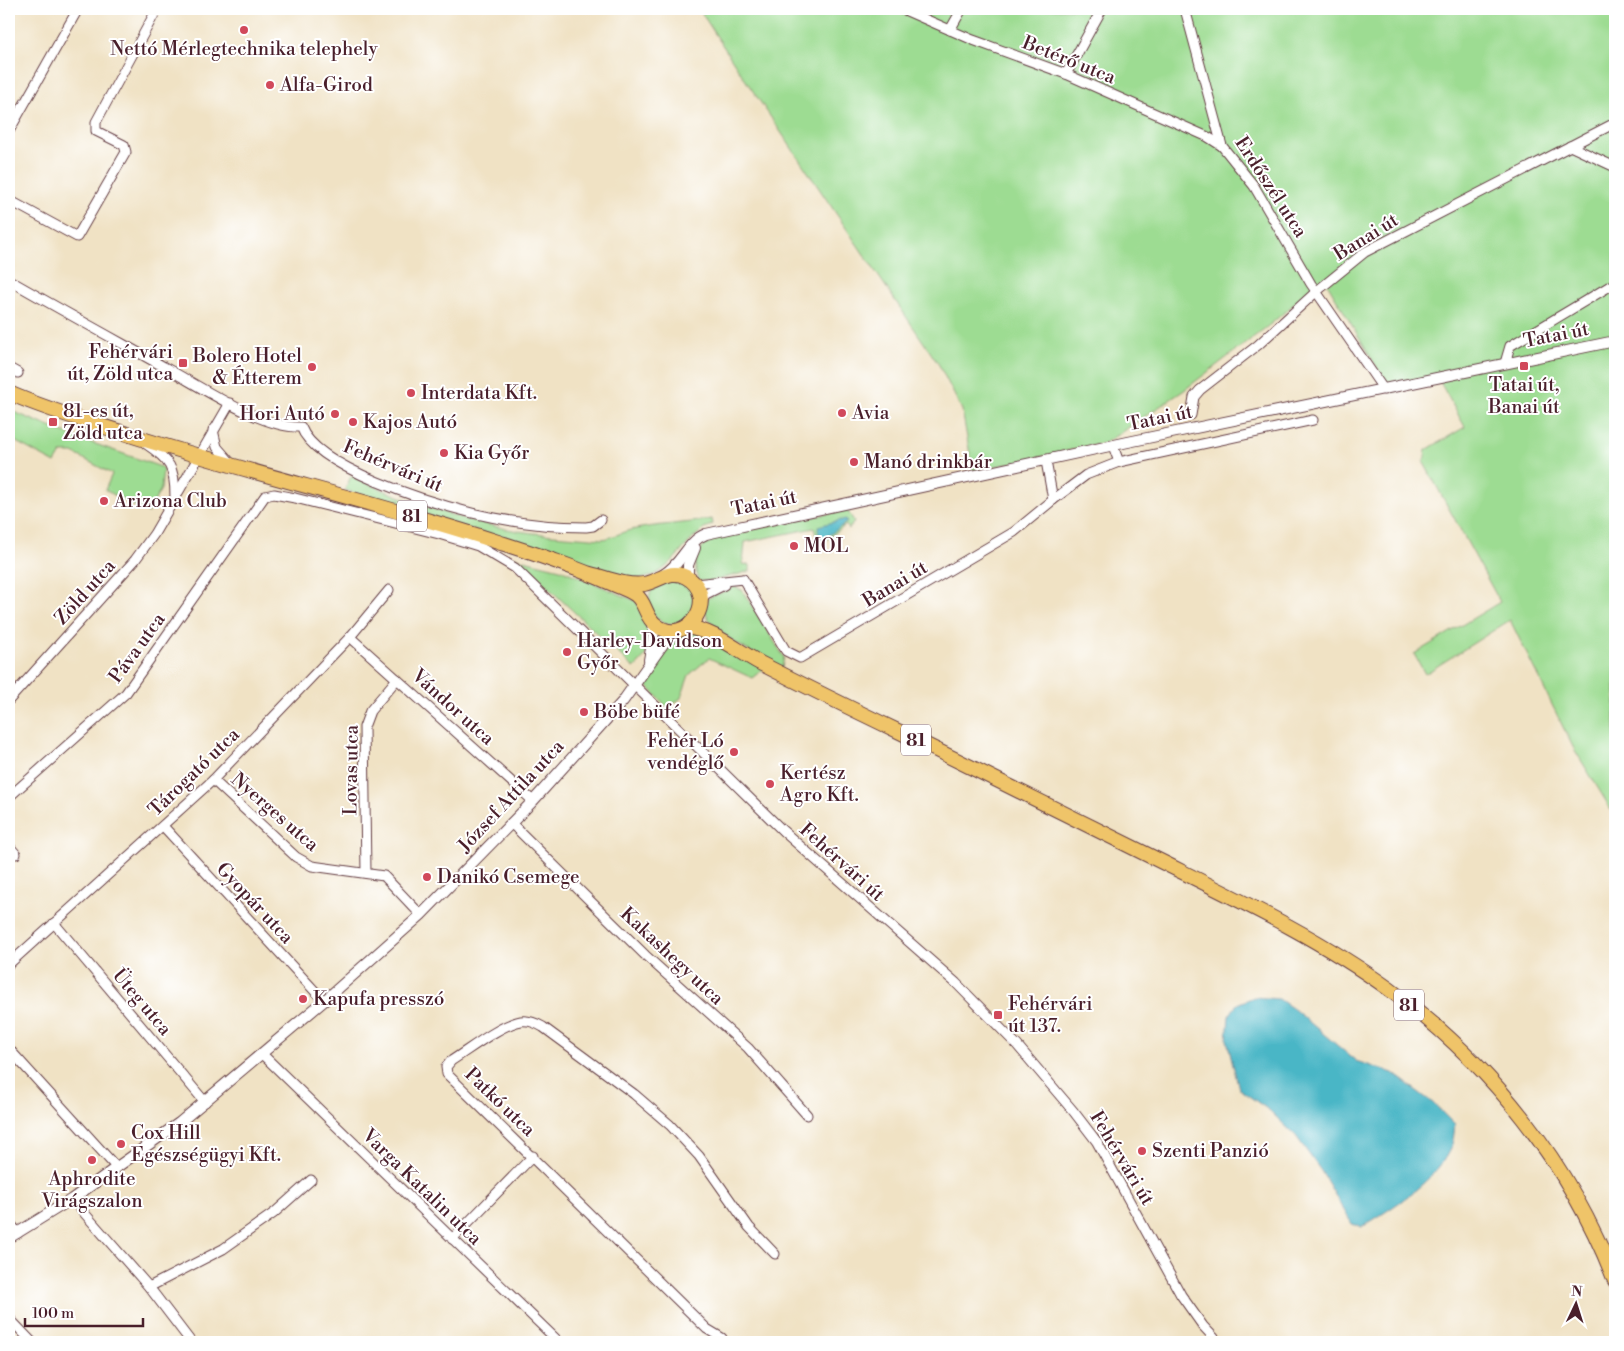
<svg xmlns="http://www.w3.org/2000/svg" width="1624" height="1351" font-family="'Libre Bodoni',serif">
	<rect width="100%" height="100%" fill="#fff"/>
	<filter id="ink" filterUnits="userSpaceOnUse"><feTurbulence type="fractalNoise" baseFrequency=".02" numOctaves="2"/><feDisplacementMap in="SourceGraphic" scale="10" xChannelSelector="R" yChannelSelector="G"/><feConvolveMatrix kernelMatrix="1 2 1 2 8 2 1 2 1" color-interpolation-filters="sRGB"/></filter>
	<filter id="wash" filterUnits="userSpaceOnUse"><feTurbulence type="fractalNoise" baseFrequency=".0096" numOctaves="4" result="noise"/><feDisplacementMap in="SourceGraphic" scale="20" xChannelSelector="R" yChannelSelector="G"/><feGaussianBlur stdDeviation="1.12" result="paint"/><feColorMatrix in="noise" values="0 0 0 0 0 0 0 0 0 0 0 0 0 0 0 0 0 1.4 0 .05"/><feComposite in="paint" operator="in"/></filter>
	<g filter="url(#wash)">
		<rect width="100%" height="100%" fill="#f0e2c4"/>
		<g fill="#9ddc92" stroke="#747e5e">
			<polygon points="699,9 1615,9 1615,816 1573,747 1510,620 1425,674 1414,654 1500,602 1424,463 1426,450 1465,427 1440,382 1392,393 1324,278 1272,323 1183,391 1105,443 973,471 962,410 939,365 740,72"/>
			<polygon points="9,410 67,434 161,467 163,470 161,489 148,513 105,490 112,474 73,453 61,453 55,463 9,438"/>
			<path d="M351 476C402 499 452 518 507 529 538 535 570 536 602 539 613 538 621 532 631 530 658 524 685 524 712 519L713 524C680 539 672 582 630 579L345 490Z"/>
			<path d="M847 510 854 521 849 529 846 525 819 545 814 528 745 542 743 564 750 565V571L713 581H698C691 554 699 545 723 535Z"/>
			<path d="M508 556 560 569 636 601C648 625 660 647 634 668L526 567Z"/>
			<circle cx="672" cy="601" r="23"/>
			<path d="M735 587 742 590 784 657 782 668C763 659 712 634 706 613 704 607 705 603 708 598Z"/>
			<path d="M687 632H697L766 667 752 678 709 658 689 675 681 698 668 708 647 686C657 667 667 644 687 632Z"/>
		</g>
		<g fill="#4ab6c6" stroke="#4a6a78">
			<polygon points="846,519 847,522 821,541 819,540 818,526"/>
			<path d="M1254 997 1279 999 1295 1010 1356 1061 1393 1073 1433 1103 1455 1125C1454 1131 1454 1138 1452 1144 1439 1180 1392 1208 1362 1227L1352 1224 1321 1171 1296 1136 1270 1111 1239 1089 1227 1040 1229 1016 1237 1004Z"/>
		</g>
	</g>
	<g filter="url(#ink)">
		<g fill="none" stroke-linecap="round" stroke-linejoin="round">
			<g stroke="#633c42" stroke-width="11">
				<g id="minor">
					<polyline points="902,9 973,40 1066,74 1208,137 1222,146"/>
					<polyline points="1185,9 1222,146 1254,186 1311,284 1384,390"/>
					<polyline points="950,30 962,9"/>
					<polyline points="1066,74 1102,9"/>
					<polyline points="9,131 78,9"/>
					<polyline points="1570,146 1615,167"/>
					<polyline points="9,200 77,237 126,152 124,145 96,131 96,122 157,9"/>
					<path d="M9 280C61 310 114 339 166 368 201 387 263 429 301 427 316 468 432 503 472 513 509 522 548 527 586 527L593 526 601 520"/>
					<polyline points="1505,363 1510,346 1615,283"/>
					<polyline points="9,368 18,373"/>
					<polyline points="1191,415 1194,397 1200,390 1258,345 1317,291 1365,252 1615,123"/>
					<polyline points="213,430 217,447 230,462"/>
					<path d="M146 444C170 460 175 468 175 496"/>
					<polyline points="1113,446 1119,462"/>
					<polyline points="1053,500 1086,475 1119,462 1313,420"/>
					<polyline points="743,579 786,651 800,658 1014,532 1053,500 1046,461"/>
					<polyline points="695,584 743,579"/>
					<polyline points="702,599 706,594 724,585"/>
					<polyline points="350,637 533,801"/>
					<polyline points="9,700 135,560 154,534 230,403"/>
					<polyline points="213,780 296,857 312,866 384,876 421,915"/>
					<polyline points="9,797 126,693 265,496 274,494 295,498 439,534 478,546 515,568 783,831 956,983 1017,1045 1074,1112 1097,1142 1181,1295 1203,1326 1218,1342"/>
					<polyline points="512,824 645,955 748,1048 807,1115"/>
					<polyline points="163,826 324,1001"/>
					<polyline points="9,846 16,854"/>
					<polyline points="366,873 364,727 370,711 397,679"/>
					<polyline points="54,923 205,1102"/>
					<polyline points="9,964 213,780 350,637 389,590"/>
					<polyline points="9,1049 117,1168"/>
					<polyline points="262,1054 559,1342"/>
					<polyline points="72,1199 149,1287 191,1342"/>
					<polyline points="9,1222 18,1233"/>
					<polyline points="452,1239 533,1156"/>
					<polyline points="149,1287 223,1249 274,1213 311,1180"/>
					<polyline points="9,1318 32,1342"/>
					<path d="M722 1338 707 1329 447 1074 446 1067 451 1061C470 1049 500 1025 521 1021 529 1020 536 1023 543 1027L634 1094 670 1125 699 1156 749 1227 775 1254"/>
				</g>
			</g>
			<g stroke="#633c42" stroke-width="12">
				<g id="tertiary">
					<path d="M664 574C682 564 687 541 706 534L1128 442 1615 341"/>
					<polyline points="688,578 688,565 695,548"/>
					<polyline points="649,660 654,632 651,621"/>
					<polyline points="9,1238 72,1199 179,1123 324,1001 421,915 533,801 623,701 666,640 677,631"/>
				</g>
			</g>
			<g stroke="#633c42" stroke-width="16">
				<g id="primary">
					<path d="M9 393C50 411 93 423 136 437 256 475 379 503 498 542 535 554 573 566 608 582 617 586 628 589 636 595 646 603 645 617 656 625 687 649 721 596 686 577 670 568 660 581 644 584 627 587 604 577 587 573"/>
					<path d="M687 627C715 631 736 650 760 663 807 687 854 710 902 733 984 774 1066 815 1148 855 1230 896 1315 935 1389 989 1491 1063 1570 1164 1615 1281"/>
				</g>
			</g>
			<use href="#minor" stroke="#fff" stroke-width="9"/>
			<use href="#tertiary" stroke="#fff" stroke-width="10"/>
			<use href="#primary" stroke="#efc469" stroke-width="14"/>
		</g>
	</g>
	<g fill="#d1495b" stroke="#fff" stroke-width="2">
		<circle cx="244" cy="30" r="5"/>
		<circle cx="270" cy="85" r="5"/>
		<rect x="178" y="358" width="10" height="10" rx="2.5"/>
		<rect x="1519" y="361" width="10" height="10" rx="2.5"/>
		<circle cx="312" cy="367" r="5"/>
		<circle cx="411" cy="393" r="5"/>
		<circle cx="842" cy="413" r="5"/>
		<circle cx="335" cy="414" r="5"/>
		<rect x="48" y="417" width="10" height="10" rx="2.5"/>
		<circle cx="353" cy="422" r="5"/>
		<circle cx="444" cy="453" r="5"/>
		<circle cx="854" cy="462" r="5"/>
		<circle cx="104" cy="501" r="5"/>
		<circle cx="794" cy="546" r="5"/>
		<circle cx="567" cy="652" r="5"/>
		<circle cx="584" cy="712" r="5"/>
		<circle cx="734" cy="752" r="5"/>
		<circle cx="770" cy="784" r="5"/>
		<circle cx="427" cy="877" r="5"/>
		<circle cx="303" cy="999" r="5"/>
		<rect x="993" y="1010" width="10" height="10" rx="2.5"/>
		<circle cx="121" cy="1144" r="5"/>
		<circle cx="1142" cy="1151" r="5"/>
		<circle cx="92" cy="1160" r="5"/>
	</g>
	<g text-anchor="middle" dominant-baseline="central" stroke-width="4" stroke-linejoin="round" paint-order="stroke">
		<g fill="#fff" stroke="#80626b" stroke-width="1">
			<rect x="397" y="500.5" width="30" height="31" rx="4"/>
			<rect x="901" y="724.5" width="30" height="31" rx="4"/>
			<rect x="1394" y="989.5" width="30" height="31" rx="4"/>
		</g>
		<g font-size="18" font-weight="bold" fill="#4a1f2b">
			<text x="412" y="516">81</text>
			<text x="916" y="740">81</text>
			<text x="1409" y="1005">81</text>
		</g>
		<g font-size="19" fill="#4a1f2b" stroke="#fff" text-anchor="start">
			<text x="244" y="49" text-anchor="middle">Nettó Mérlegtechnika telephely</text>
			<text x="280" y="85">Alfa-Girod</text>
			<text x="173" y="352" text-anchor="end">Fehérvári<tspan x="173" dy="22">út, Zöld utca</tspan></text>
			<text x="302" y="356" text-anchor="end">Bolero Hotel<tspan x="302" dy="22">&amp; Étterem</tspan></text>
			<text x="1524" y="385" text-anchor="middle">Tatai út,<tspan x="1524" dy="22">Banai út</tspan></text>
			<text x="421" y="393">Interdata Kft.</text>
			<text x="63" y="411">81-es út,<tspan x="63" dy="22">Zöld utca</tspan></text>
			<text x="852" y="413">Avia</text>
			<text x="325" y="414" text-anchor="end">Hori Autó</text>
			<text x="363" y="422">Kajos Autó</text>
			<text x="454" y="453">Kia Győr</text>
			<text x="864" y="462">Manó drinkbár</text>
			<text x="114" y="501">Arizona Club</text>
			<text x="804" y="546">MOL</text>
			<text x="577" y="641">Harley-Davidson<tspan x="577" dy="22">Győr</tspan></text>
			<text x="594" y="712">Böbe büfé</text>
			<text x="724" y="741" text-anchor="end">Fehér Ló<tspan x="724" dy="22">vendéglő</tspan></text>
			<text x="780" y="773">Kertész<tspan x="780" dy="22">Agro Kft.</tspan></text>
			<text x="437" y="877">Danikó Csemege</text>
			<text x="313" y="999">Kapufa presszó</text>
			<text x="1008" y="1004">Fehérvári<tspan x="1008" dy="22">út 137.</tspan></text>
			<text x="131" y="1133">Cox Hill<tspan x="131" dy="22">Egészségügyi Kft.</tspan></text>
			<text x="1152" y="1151">Szenti Panzió</text>
			<text x="92" y="1179" text-anchor="middle">Aphrodite<tspan x="92" dy="22">Virágszalon</tspan></text>
		</g>
		<g font-size="19" fill="#4a1f2b" stroke="#fff">
			<text transform="translate(1069 60) rotate(22)">Betérő utca</text>
			<text transform="translate(1271 187) rotate(57)">Erdőszél utca</text>
			<text transform="translate(1366 237) rotate(-32)">Banai út</text>
			<text transform="translate(1556 335) rotate(-11)">Tatai út</text>
			<text transform="translate(1160 418) rotate(-12)">Tatai út</text>
			<text transform="translate(393 466) rotate(23)">Fehérvári út</text>
			<text transform="translate(764 503) rotate(-12)">Tatai út</text>
			<text transform="translate(895 584) rotate(-31)">Banai út</text>
			<text transform="translate(85 592) rotate(-48)">Zöld utca</text>
			<text transform="translate(137 648) rotate(-54)">Páva utca</text>
			<text transform="translate(453 707) rotate(42)">Vándor utca</text>
			<text transform="translate(351 770) rotate(-89)">Lovas utca</text>
			<text transform="translate(194 772) rotate(-44)">Tárogató utca</text>
			<text transform="translate(511 796) rotate(-47)">József Attila utca</text>
			<text transform="translate(275 812) rotate(41)">Nyerges utca</text>
			<text transform="translate(842 862) rotate(42)">Fehérvári út</text>
			<text transform="translate(255 903) rotate(47)">Gyopár utca</text>
			<text transform="translate(672 956) rotate(43)">Kakashegy utca</text>
			<text transform="translate(142 1002) rotate(50)">Üteg utca</text>
			<text transform="translate(500 1102) rotate(44)">Patkó utca</text>
			<text transform="translate(1122 1158) rotate(59)">Fehérvári út</text>
			<text transform="translate(422 1187) rotate(44)">Varga Katalin utca</text>
		</g>
	</g>
	<rect width="1624" height="1351" fill="none" stroke="#fff" stroke-width="30"/>
	<g transform="translate(1576 1304) rotate(4)" stroke="#ffffff" stroke-width="4" paint-order="stroke">
	<path d="M0-4L9 19L0 12L-9 19Z" fill="#4a1f2b"/>
	<text y="-8" font-size="14" font-weight="bold" text-anchor="middle" fill="#4a1f2b">N</text>
	</g>
	<path d="M25 1318v8h118v-8" fill="none" stroke="#4a1f2b" stroke-width="2.5"/>
	<text x="32" y="1318" font-size="15" fill="#4a1f2b" stroke="#ffffff" stroke-width="4" paint-order="stroke">100 m</text>
</svg>
